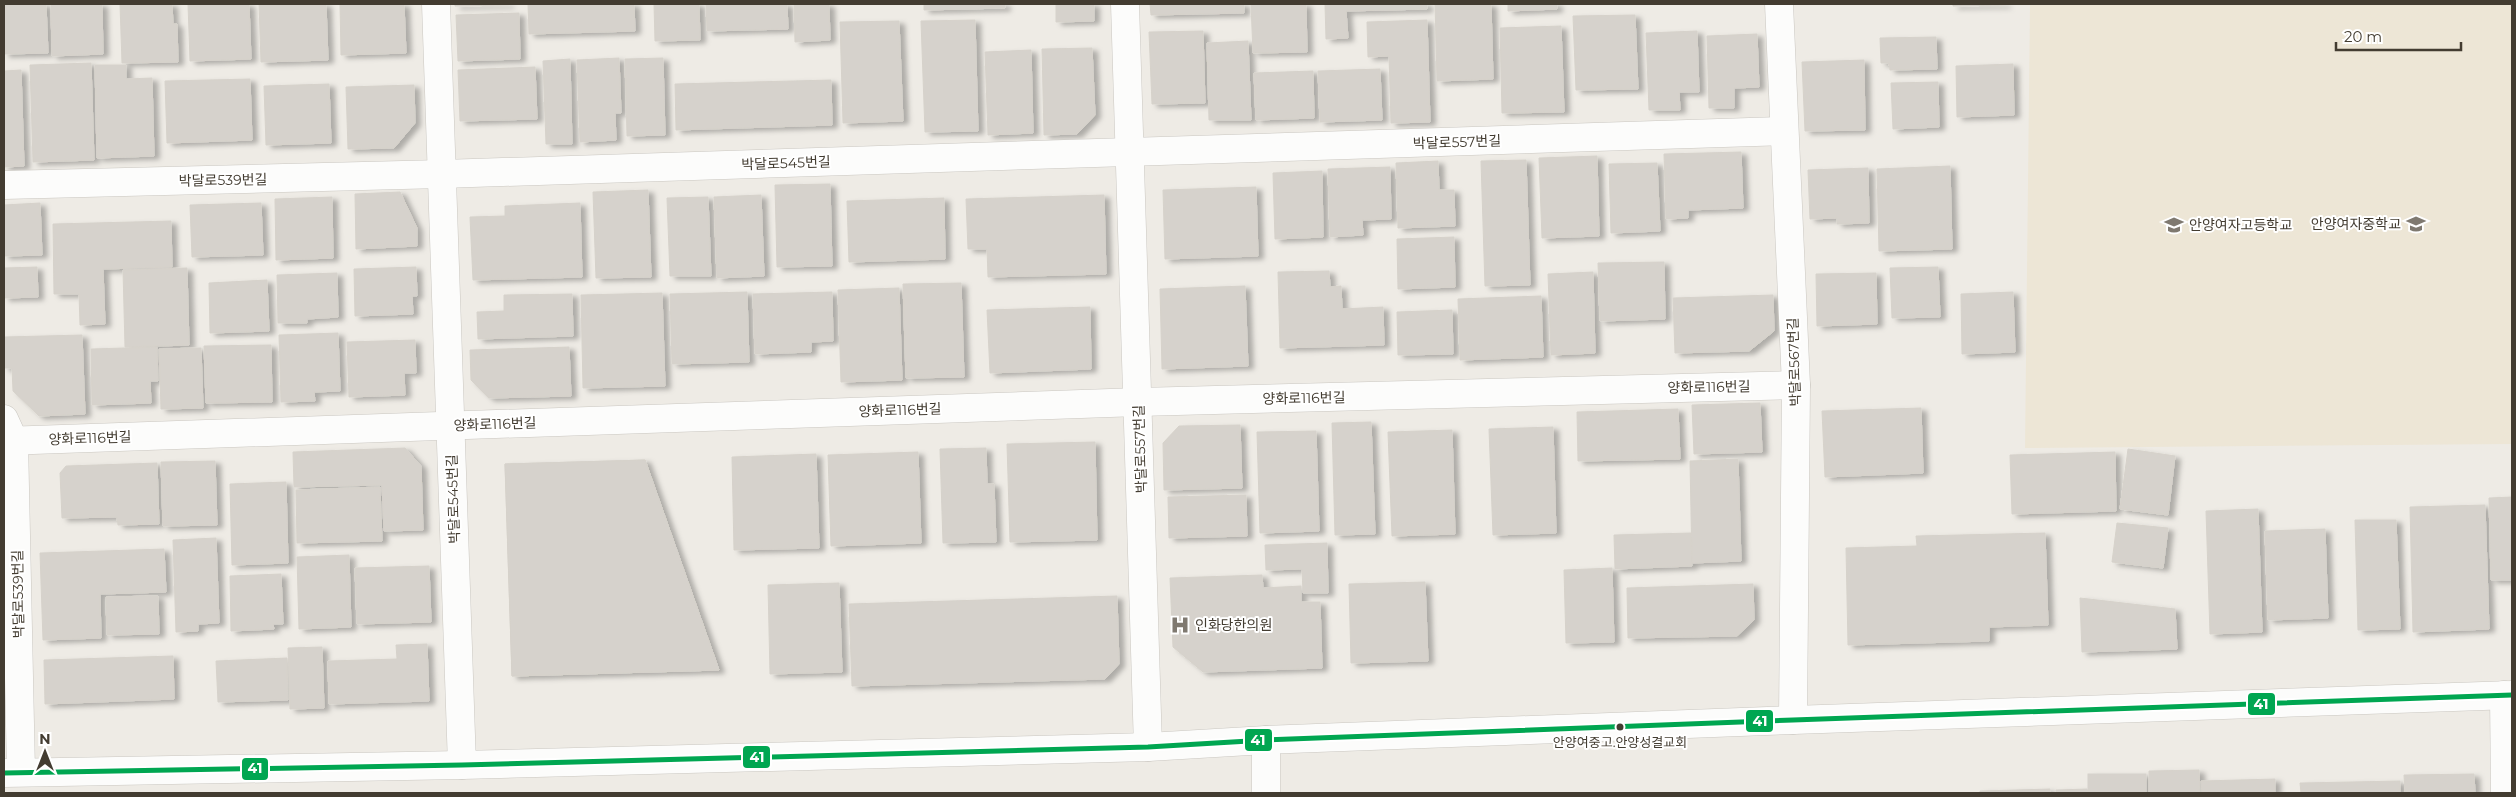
<svg xmlns="http://www.w3.org/2000/svg" width="2516" height="797" font-family="Montserrat,'Noto Sans KR',sans-serif">
	<defs>
		<filter id="shadow"><feDropShadow dx="5.5" dy="3" stdDeviation="2.5" flood-color="#0004"/></filter>
	</defs>
	<rect width="100%" height="100%" fill="#eeebe5"/>
	<polygon fill="#ede6d6" points="2030,4 2512,4 2512,444 2025,448"/>
	<g fill="#d6d2cc" stroke="#d6d2cb" filter="url(#shadow)">
		<polygon points="4,4 46,4 48,53 4,54"/>
		<polygon points="51,4 102,4 103,54 52,56"/>
		<polygon points="120,4 172,4 173,24 177,24 178,62 122,63"/>
		<polygon points="188,4 249,4 251,59 190,61"/>
		<polygon points="259,4 326,4 328,60 261,62"/>
		<polygon points="340,4 404,4 406,53 341,55"/>
		<polygon points="455,4 509,4 509,5 455,6"/>
		<polygon points="528,4 634,4 635,31 529,34"/>
		<polygon points="654,4 699,4 700,40 655,41"/>
		<polygon points="706,4 787,4 788,29 707,31"/>
		<polygon points="794,4 829,4 830,40 795,42"/>
		<polygon points="924,4 1005,4 1005,8 924,10"/>
		<polygon points="1056,4 1094,4 1094,21 1056,22"/>
		<polygon points="1150,4 1244,4 1244,13 1151,15"/>
		<polygon points="1251,4 1306,4 1307,52 1253,53"/>
		<polygon points="1325,4 1427,4 1427,9 1346,11 1348,38 1326,39"/>
		<polygon points="1435,4 1491,4 1493,79 1437,81"/>
		<polygon points="1508,4 1557,4 1557,9 1508,11"/>
		<polygon points="1953,4 2005,4 2006,5 1953,6"/>
		<polygon points="519,13 520,59 458,61 456,15"/>
		<polygon points="1635,15 1638,89 1576,90 1573,16"/>
		<polygon points="975,20 978,131 925,132 921,21"/>
		<polygon points="1427,20 1430,122 1391,123 1389,56 1368,57 1367,22"/>
		<polygon points="899,21 903,121 843,123 840,22"/>
		<polygon points="1561,26 1564,112 1502,113 1500,28"/>
		<polygon points="1203,31 1205,103 1152,104 1149,32"/>
		<polygon points="1697,31 1699,92 1679,92 1680,110 1649,110 1646,33"/>
		<polygon points="1757,34 1759,87 1734,88 1734,108 1709,108 1707,36"/>
		<polygon points="1936,37 1937,69 1890,70 1889,63 1881,63 1880,38"/>
		<polygon points="1248,41 1251,120 1209,120 1207,43"/>
		<polygon points="1092,48 1095,115 1077,134 1044,135 1042,49"/>
		<polygon points="1031,50 1033,133 988,135 985,52"/>
		<polygon points="619,58 621,113 615,113 616,140 580,142 577,60"/>
		<polygon points="663,58 665,135 627,136 625,59"/>
		<polygon points="570,59 572,144 546,144 543,61"/>
		<polygon points="1864,60 1865,130 1805,131 1802,62"/>
		<polygon points="91,63 94,160 33,162 30,65"/>
		<polygon points="2013,64 2014,115 1957,117 1956,66"/>
		<polygon points="95,65 126,65 126,79 152,78 154,156 97,158"/>
		<polygon points="535,67 537,119 460,121 458,70"/>
		<polygon points="1380,69 1382,120 1320,122 1318,71"/>
		<polygon points="21,70 24,166 4,167 4,71"/>
		<polygon points="1313,71 1314,118 1256,120 1254,73"/>
		<polygon points="250,79 252,140 167,143 165,81"/>
		<polygon points="831,80 832,125 676,130 675,84"/>
		<polygon points="1938,82 1939,127 1893,129 1891,83"/>
		<polygon points="329,84 331,143 266,145 264,86"/>
		<polygon points="414,85 415,123 394,148 348,149 346,87"/>
		<polygon points="1741,152 1743,208 1688,210 1688,218 1666,219 1664,154"/>
		<polygon points="1597,156 1599,236 1542,238 1539,158"/>
		<polygon points="1526,160 1530,285 1485,286 1481,161"/>
		<polygon points="1438,161 1439,190 1454,190 1455,226 1398,228 1396,163"/>
		<polygon points="1657,163 1660,231 1611,233 1609,164"/>
		<polygon points="1950,166 1952,249 1879,251 1877,169"/>
		<polygon points="1390,167 1391,219 1362,220 1363,235 1330,237 1328,169"/>
		<polygon points="1868,168 1869,223 1837,224 1837,218 1810,219 1808,170"/>
		<polygon points="1322,171 1323,237 1275,239 1273,173"/>
		<polygon points="830,184 832,266 777,267 775,185"/>
		<polygon points="1256,187 1258,256 1165,259 1163,190"/>
		<polygon points="648,190 651,277 596,278 593,192"/>
		<polygon points="400,192 417,228 417,246 356,249 355,194"/>
		<polygon points="761,195 764,276 717,278 714,197"/>
		<polygon points="1104,195 1106,274 988,277 987,249 968,249 966,199"/>
		<polygon points="332,197 333,258 276,260 275,199"/>
		<polygon points="708,197 711,276 670,276 667,198"/>
		<polygon points="944,198 945,259 849,262 847,201"/>
		<polygon points="40,203 42,255 4,256 4,205"/>
		<polygon points="261,203 263,255 192,257 190,205"/>
		<polygon points="580,203 582,277 473,280 470,217 505,216 505,206"/>
		<polygon points="171,221 172,267 103,269 105,324 80,325 79,294 54,294 53,224"/>
		<polygon points="1454,237 1455,287 1398,289 1397,239"/>
		<polygon points="1664,262 1665,319 1600,321 1598,263"/>
		<polygon points="37,267 38,297 4,298 4,268"/>
		<polygon points="416,267 417,296 412,296 413,314 355,316 354,269"/>
		<polygon points="1938,267 1940,317 1892,318 1890,268"/>
		<polygon points="187,268 189,345 125,347 123,270"/>
		<polygon points="1329,271 1330,287 1341,286 1342,309 1383,307 1384,345 1280,348 1278,272"/>
		<polygon points="1593,272 1595,353 1551,355 1548,274"/>
		<polygon points="337,273 338,317 307,319 307,323 278,323 277,275"/>
		<polygon points="1876,273 1877,324 1817,326 1816,274"/>
		<polygon points="267,280 269,331 210,333 209,283"/>
		<polygon points="961,283 964,377 906,378 903,284"/>
		<polygon points="1245,286 1248,366 1162,369 1160,289"/>
		<polygon points="899,288 902,380 841,382 838,290"/>
		<polygon points="747,292 749,362 672,364 670,294"/>
		<polygon points="832,292 833,341 811,342 811,352 755,354 753,294"/>
		<polygon points="2013,292 2015,352 1962,354 1961,294"/>
		<polygon points="662,293 665,386 583,388 581,295"/>
		<polygon points="572,294 573,336 478,339 477,312 504,311 504,295"/>
		<polygon points="1773,295 1774,331 1749,351 1675,353 1673,298"/>
		<polygon points="1541,296 1543,357 1460,360 1458,299"/>
		<polygon points="1090,307 1091,369 990,373 987,310"/>
		<polygon points="1452,310 1453,354 1398,355 1397,312"/>
		<polygon points="338,333 340,391 314,392 315,401 281,402 279,335"/>
		<polygon points="82,335 85,414 39,416 13,391 12,368 4,368 4,337"/>
		<polygon points="415,340 416,373 404,373 405,395 349,397 347,342"/>
		<polygon points="271,345 272,402 206,403 204,346"/>
		<polygon points="157,347 158,381 150,381 151,403 92,405 91,349"/>
		<polygon points="569,347 571,396 489,398 471,380 470,350"/>
		<polygon points="201,348 203,408 161,409 159,349"/>
		<polygon points="1760,403 1762,452 1694,454 1692,405"/>
		<polygon points="1921,408 1923,473 1825,477 1822,411"/>
		<polygon points="1678,409 1680,459 1578,461 1577,412"/>
		<polygon points="1371,422 1375,534 1335,535 1332,423"/>
		<polygon points="1240,425 1242,488 1164,490 1163,443 1179,426"/>
		<polygon points="1553,427 1556,533 1493,535 1489,429"/>
		<polygon points="1452,430 1455,534 1392,536 1388,432"/>
		<polygon points="1316,431 1319,531 1260,533 1257,432"/>
		<polygon points="1095,442 1097,540 1010,542 1007,444"/>
		<polygon points="405,448 421,466 423,530 384,531 382,485 294,487 293,452"/>
		<polygon points="986,448 987,484 994,484 996,542 943,543 940,449"/>
		<polygon points="2128,449 2175,456 2168,515 2120,509"/>
		<polygon points="918,452 921,543 831,546 828,455"/>
		<polygon points="2115,452 2116,511 2012,514 2010,455"/>
		<polygon points="816,454 819,548 734,550 732,457"/>
		<polygon points="1738,459 1741,561 1692,563 1690,461"/>
		<polygon points="645,460 719,670 512,676 505,464"/>
		<polygon points="645,460 719,670 512,676 505,464"/>
		<polygon points="215,461 217,525 163,526 161,462"/>
		<polygon points="157,463 159,524 118,525 117,517 62,518 60,473 66,466"/>
		<polygon points="286,482 288,563 232,565 230,484"/>
		<polygon points="380,487 382,541 297,543 296,490"/>
		<polygon points="1246,495 1247,536 1169,538 1168,497"/>
		<polygon points="2512,497 2512,580 2491,580 2489,498"/>
		<polygon points="2485,505 2489,629 2413,632 2410,507"/>
		<polygon points="2258,509 2262,632 2210,634 2206,511"/>
		<polygon points="2355,520 2396,520 2400,629 2358,630"/>
		<polygon points="2117,523 2168,528 2163,568 2112,562"/>
		<polygon points="2325,529 2328,618 2268,620 2265,531"/>
		<polygon points="1691,533 1692,566 1615,569 1614,535"/>
		<polygon points="2045,533 2048,625 1989,627 1989,641 1848,645 1846,548 1917,546 1916,536"/>
		<polygon points="216,538 219,623 198,624 198,631 176,632 173,540"/>
		<polygon points="1327,543 1328,593 1303,593 1302,569 1266,570 1265,545"/>
		<polygon points="164,549 166,592 100,594 101,638 43,640 40,553"/>
		<polygon points="349,555 351,627 299,629 297,557"/>
		<polygon points="429,566 431,622 357,624 355,568"/>
		<polygon points="1612,568 1614,642 1566,643 1564,570"/>
		<polygon points="281,574 283,624 273,624 274,629 231,631 230,576"/>
		<polygon points="1262,575 1263,588 1301,586 1301,602 1320,602 1322,668 1203,672 1173,647 1170,578"/>
		<polygon points="1425,582 1428,661 1351,663 1349,584"/>
		<polygon points="839,583 842,672 770,674 768,585"/>
		<polygon points="1753,584 1754,620 1737,636 1628,638 1627,588"/>
		<polygon points="158,596 159,634 107,635 106,597"/>
		<polygon points="1117,596 1119,664 1105,679 852,686 849,604"/>
		<polygon points="2080,598 2175,609 2177,649 2082,652"/>
		<polygon points="427,644 429,701 329,704 328,661 397,659 396,645"/>
		<polygon points="322,647 324,708 290,709 288,648"/>
		<polygon points="173,656 174,699 45,704 44,660"/>
		<polygon points="287,658 288,700 218,702 216,661"/>
		<polygon points="2199,770 2200,793 2149,793 2149,771"/>
		<rect x="2088" y="774" width="58" height="19"/>
		<polygon points="2474,774 2475,793 2405,793 2404,775"/>
		<polygon points="2275,779 2275,793 2202,793 2201,781"/>
		<polygon points="2400,781 2400,793 2301,793 2300,783"/>
		<polygon points="2050,789 2050,793 1980,793 1980,791"/>
		<polygon points="2087,789 2088,793 2056,793 2056,790"/>
	</g>
	<g fill="none" stroke-linecap="round" stroke-linejoin="round">
		<g stroke="#cac7c1" stroke-width="29">
			<g id="minor">
				<polyline points="436,4 462,765"/>
				<polyline points="1125,4 1148,747"/>
				<polyline points="1779,4 1796,385 1793,720"/>
				<polyline points="4,185 442,174 1784,131"/>
				<polyline points="4,419 14,441 21,772"/>
				<polyline points="4,441 1139,402 1796,385"/>
				<polyline points="2504,695 2505,793"/>
				<polyline points="1266,740 1266,793"/>
				<polyline points="4,773 462,765 1148,747 1266,740 1793,720 2512,695"/>
			</g>
		</g>
		<use href="#minor" stroke="#fcfcfb" stroke-width="28"/>
		<g stroke="#fff" stroke-width="9">
			<polyline id="bus-1" points="4,773 462,765 1148,747 1266,740 1793,720 2512,695"/>
		</g>
		<use href="#bus-1" stroke="#00a651" stroke-width="5"/>
	</g>
	<defs>
		<g id="school-bare" transform="scale(1.5)"><path d="M0-5L7-2L0 1L-7-2ZM-4 1L0 2.5L4 1V4Q0 6-4 4Z" fill="#7f7970" stroke="#fff" stroke-width="2.5" paint-order="stroke"/></g>
		<g id="hospital-bare" transform="scale(1.5)"><path d="M-5-5h3v3.5h4V-5h3V5h-3V1.5h-4V5h-3Z" fill="#7f7970" stroke="#fff" stroke-width="2.5" paint-order="stroke"/></g>
	</defs>
	<g fill-rule="evenodd">
		<use href="#school-bare" x="2416" y="224"/>
		<use href="#school-bare" x="2174" y="225"/>
		<use href="#hospital-bare" x="1180" y="625"/>
	</g>
	<circle fill="#433c31" stroke="#fff" stroke-width="2" cx="1620" cy="727" r="4.5"/>
	<g text-anchor="middle" dominant-baseline="central" stroke-width="4" stroke-linejoin="round" paint-order="stroke">
		<g font-size="13" fill="#433c31" stroke="#fff">
			<text x="1620" y="742">안양여중고.안양성결교회</text>
		</g>
		<g font-size="14" fill="#433c31" stroke="#fff">
			<text transform="translate(1457 142) rotate(-2)">박달로557번길</text>
			<text transform="translate(786 163) rotate(-2)">박달로545번길</text>
			<text transform="translate(223 180) rotate(-1)">박달로539번길</text>
			<text transform="translate(1794 362) rotate(-92)">박달로567번길</text>
			<text transform="translate(1709 387) rotate(-1)">양화로116번길</text>
			<text transform="translate(1304 398) rotate(-1)">양화로116번길</text>
			<text transform="translate(900 410) rotate(-2)">양화로116번길</text>
			<text transform="translate(495 424) rotate(-2)">양화로116번길</text>
			<text transform="translate(90 438) rotate(-2)">양화로116번길</text>
			<text transform="translate(1140 449) rotate(-92)">박달로557번길</text>
			<text transform="translate(453 499) rotate(-92)">박달로545번길</text>
			<text transform="translate(18 594) rotate(-91)">박달로539번길</text>
		</g>
		<g font-size="14" fill="#433c31" stroke="#fff" text-anchor="start">
			<text x="2401" y="224" text-anchor="end">안양여자중학교</text>
			<text x="2189" y="225">안양여자고등학교</text>
			<text x="1195" y="625">인화당한의원</text>
		</g>
	</g>
	<g stroke="#fff" stroke-width="2">
		<rect x="2247" y="692" width="29" height="24" rx="5" fill="#00a651"/>
		<rect x="1745" y="709" width="29" height="24" rx="5" fill="#00a651"/>
		<rect x="1244" y="728" width="29" height="24" rx="5" fill="#00a651"/>
		<rect x="742" y="745" width="29" height="24" rx="5" fill="#00a651"/>
		<rect x="241" y="757" width="28" height="24" rx="5" fill="#00a651"/>
	</g>
	<g font-size="14" text-anchor="middle" font-weight="bold" fill="#fff">
		<text x="2261" y="709">41</text>
		<text x="1760" y="726">41</text>
		<text x="1258" y="745">41</text>
		<text x="757" y="762">41</text>
		<text x="255" y="773">41</text>
	</g>
	<rect width="2516" height="797" fill="none" stroke="#433c31" stroke-width="10"/>
	<g transform="translate(45 752)" stroke="#ffffff" stroke-width="4" paint-order="stroke">
	<path d="M0-4L9 19L0 12L-9 19Z" fill="#433c31"/>
	<text y="-8" font-size="14" font-weight="bold" text-anchor="middle" fill="#433c31">N</text>
	</g>
	<path d="M2336 42v8h125v-8" fill="none" stroke="#433c31" stroke-width="2.5"/>
	<text x="2344" y="42" font-size="15" fill="#433c31" stroke="#ffffff" stroke-width="4" paint-order="stroke">20 m</text>
</svg>
